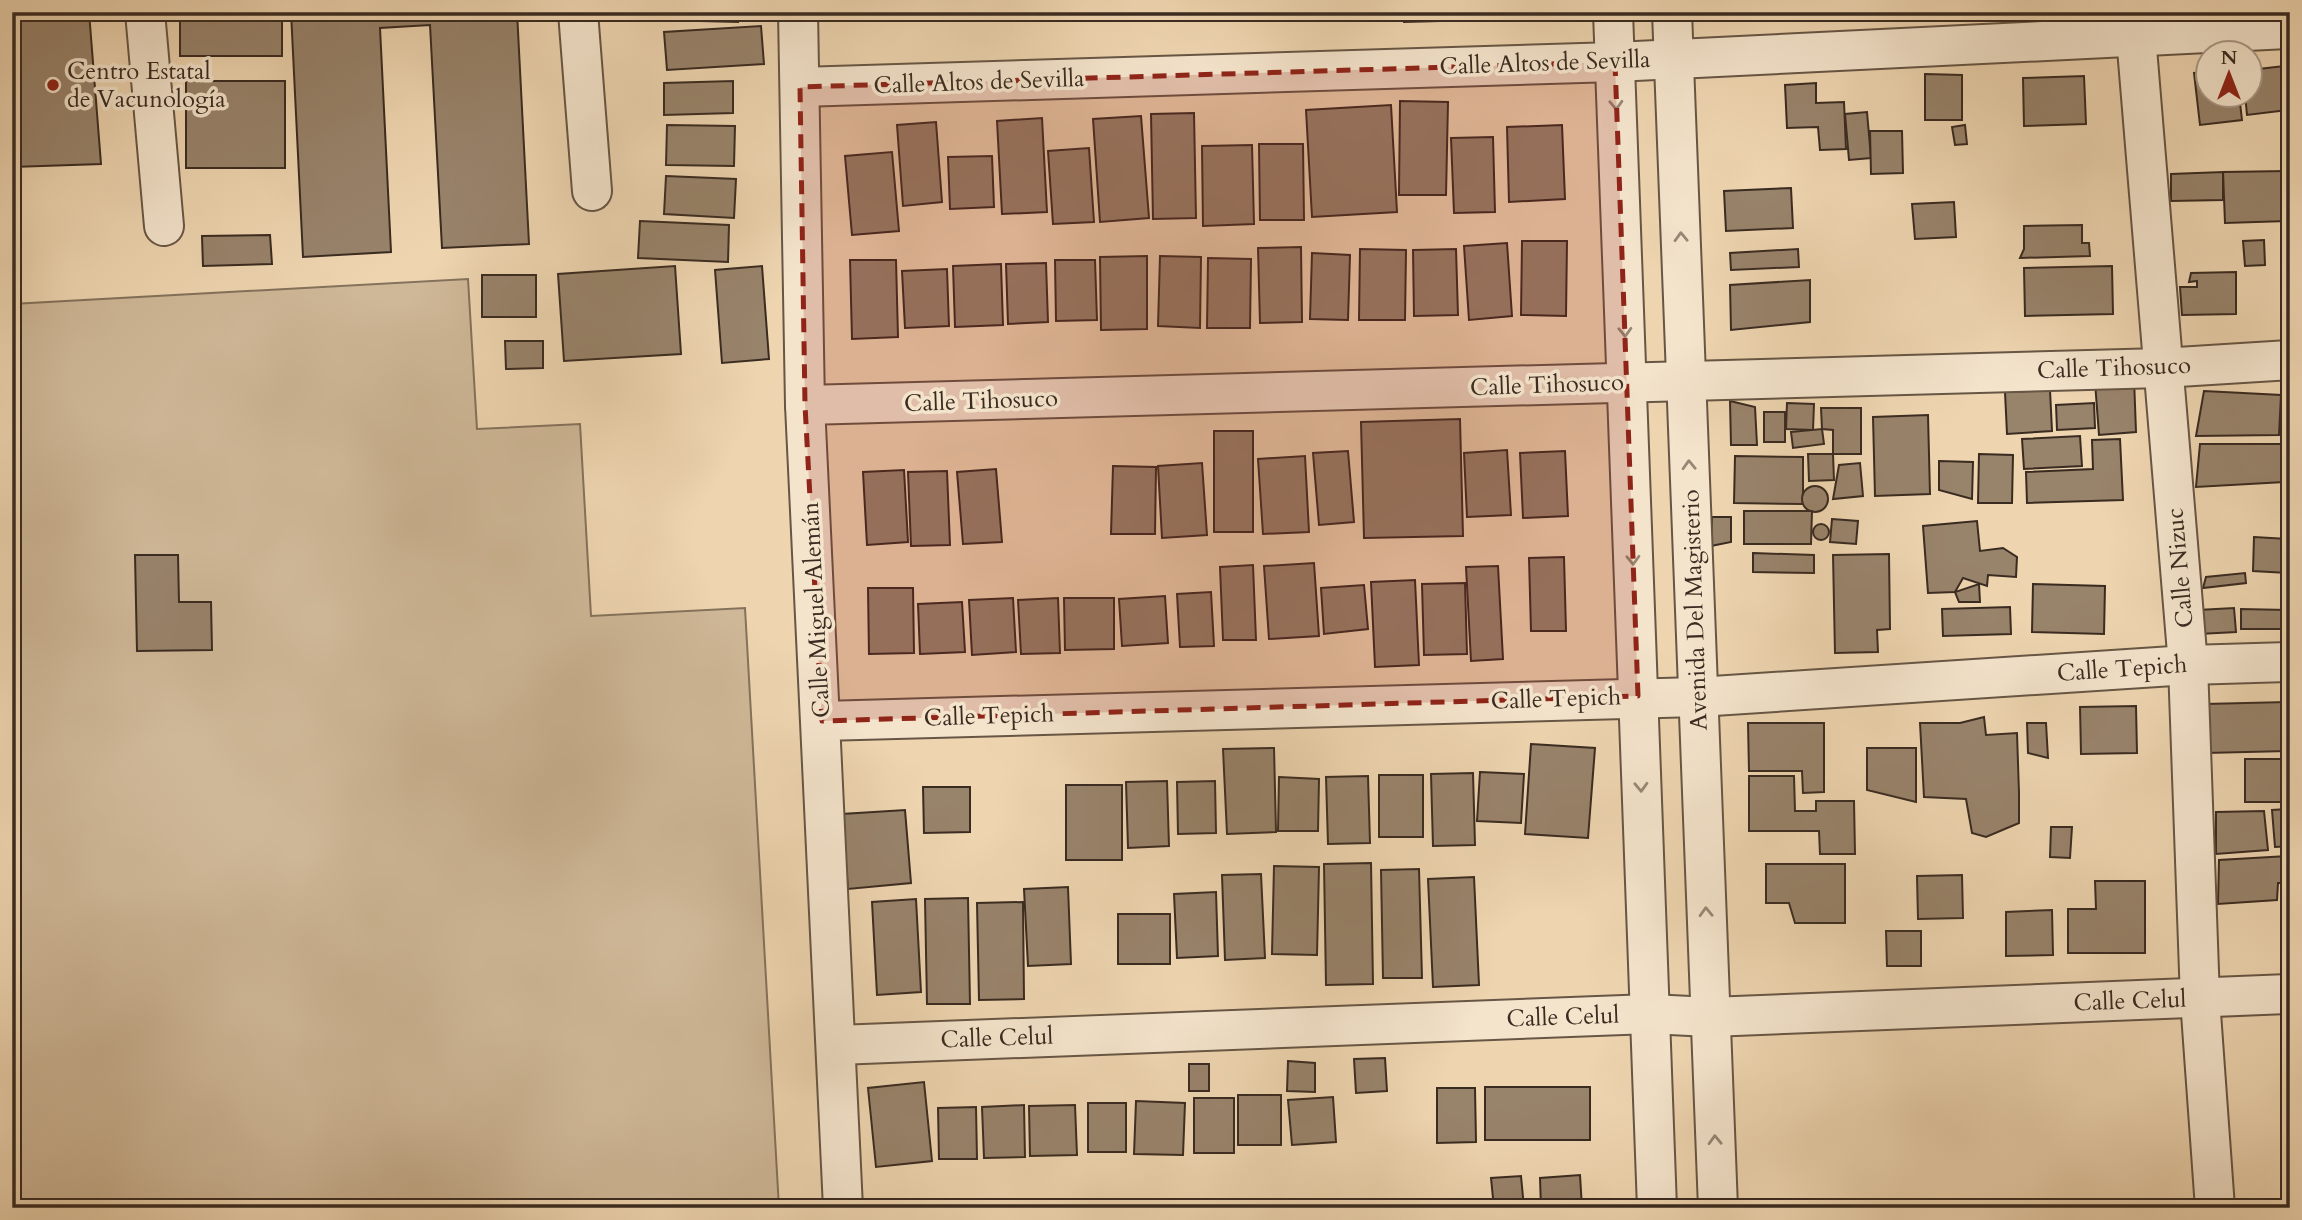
<svg xmlns="http://www.w3.org/2000/svg" width="2302" height="1220" font-family="Cardo,serif">
	<rect width="100%" height="100%" fill="#eed5b0"/>
	<filter id="stains"><feTurbulence type="fractalNoise" baseFrequency=".00286" numOctaves="4"/><feColorMatrix values="0 0 0 0 .2 0 0 0 0 .09 0 0 0 0 .02 0 0 0 .5 -.17"/></filter>
	<radialGradient id="worn" r=".72"><stop offset=".6" stop-color="#630" stop-opacity="0"/><stop offset="1" stop-color="#630" stop-opacity=".3"/></radialGradient>
	<polygon fill="#cfb898" stroke="#84725c" stroke-width="2" points="468,279 477,429 580,424 591,616 745,608 779,1208 12,1208 12,304"/>
	<g fill="#98836b" stroke="#3a2b21" stroke-width="2">
		<polygon points="12,12 89,12 101,164 13,167"/>
		<rect x="180" y="12" width="102" height="44"/>
		<polygon points="291,12 517,12 529,244 442,248 430,25 380,28 391,252 303,257"/>
		<polygon points="661,12 738,12 738,22 661,20"/>
		<polygon points="896,12 945,12 945,20 896,21"/>
		<polygon points="947,12 990,12 990,15 948,17"/>
		<polygon points="994,12 1040,12 1040,14 995,17"/>
		<polygon points="1044,12 1089,12 1044,16"/>
		<polygon points="1403,12 1439,12 1440,21 1404,22"/>
		<polygon points="1704,12 1807,12 1807,17 1704,21"/>
		<polygon points="761,26 764,64 667,70 664,32"/>
		<polygon points="2284,66 2288,110 2247,115 2245,94 2250,94 2250,70"/>
		<polygon points="2208,72 2208,94 2239,94 2242,120 2200,125 2194,73"/>
		<polygon points="1925,74 1962,75 1962,120 1925,120"/>
		<polygon points="2084,76 2086,124 2024,126 2023,78"/>
		<rect x="186" y="81" width="99" height="87"/>
		<polygon points="733,81 733,113 664,115 664,83"/>
		<polygon points="1816,83 1816,103 1844,102 1846,149 1820,150 1818,127 1787,128 1785,85"/>
		<polygon points="1400,101 1448,102 1446,195 1399,195"/>
		<polygon points="1391,105 1397,212 1312,217 1306,110"/>
		<polygon points="1867,112 1871,158 1849,160 1845,114"/>
		<polygon points="1194,113 1196,218 1153,219 1151,114"/>
		<polygon points="1141,116 1149,218 1100,222 1093,119"/>
		<polygon points="1042,118 1047,212 1002,214 997,121"/>
		<polygon points="936,122 942,202 903,206 897,125"/>
		<polygon points="667,125 735,126 734,166 666,165"/>
		<polygon points="1562,125 1565,199 1509,202 1507,127"/>
		<polygon points="1965,125 1967,144 1955,145 1952,127"/>
		<polygon points="1870,131 1902,131 1903,173 1871,174"/>
		<polygon points="1493,137 1495,212 1454,213 1451,138"/>
		<polygon points="1259,144 1303,144 1304,220 1260,220"/>
		<polygon points="1252,145 1254,224 1203,226 1202,146"/>
		<polygon points="1089,148 1094,222 1053,224 1048,151"/>
		<polygon points="892,152 899,231 852,235 845,156"/>
		<polygon points="992,156 994,207 950,209 948,157"/>
		<polygon points="2290,171 2290,221 2225,223 2223,172"/>
		<polygon points="2223,172 2223,200 2171,201 2171,174"/>
		<polygon points="666,176 736,179 734,218 664,214"/>
		<polygon points="1791,188 1793,228 1726,231 1724,191"/>
		<polygon points="1954,202 1956,237 1915,239 1912,204"/>
		<polygon points="640,221 729,225 728,262 638,258"/>
		<polygon points="2082,225 2082,243 2089,243 2090,256 2020,258 2024,249 2024,226"/>
		<polygon points="270,235 272,264 203,266 202,236"/>
		<polygon points="2264,240 2265,265 2245,266 2243,241"/>
		<polygon points="1522,241 1567,241 1566,316 1521,315"/>
		<polygon points="1507,243 1512,316 1469,320 1464,246"/>
		<polygon points="1301,247 1302,322 1260,323 1258,248"/>
		<polygon points="1360,249 1406,250 1405,320 1359,320"/>
		<polygon points="1456,249 1458,315 1414,316 1413,250"/>
		<polygon points="1798,249 1799,267 1731,270 1730,253"/>
		<polygon points="1312,253 1350,255 1348,320 1310,319"/>
		<polygon points="1147,256 1147,329 1101,330 1100,257"/>
		<polygon points="1160,256 1201,257 1200,328 1158,326"/>
		<polygon points="1208,258 1251,259 1250,328 1207,328"/>
		<polygon points="850,260 896,260 898,337 852,339"/>
		<polygon points="1055,260 1095,260 1097,320 1056,321"/>
		<polygon points="1046,263 1048,322 1008,324 1006,264"/>
		<polygon points="1001,264 1003,325 955,327 953,266"/>
		<polygon points="675,266 681,354 564,361 558,274"/>
		<polygon points="762,266 769,359 722,363 715,270"/>
		<polygon points="2112,266 2113,314 2025,316 2024,268"/>
		<polygon points="947,269 949,326 905,328 902,271"/>
		<polygon points="2236,272 2236,314 2182,315 2180,287 2197,287 2197,281 2189,282 2191,273"/>
		<rect x="482" y="275" width="54" height="42"/>
		<polygon points="1810,280 1810,322 1731,330 1730,285"/>
		<polygon points="505,341 543,341 543,368 506,369"/>
		<polygon points="2134,378 2136,432 2099,435 2095,382"/>
		<polygon points="2288,382 2290,382 2290,427 2286,427"/>
		<polygon points="2050,390 2052,431 2007,434 2005,392"/>
		<polygon points="2204,391 2281,395 2279,435 2196,436"/>
		<polygon points="1730,401 1755,407 1757,445 1731,445"/>
		<polygon points="1787,403 1814,404 1813,430 1786,429"/>
		<polygon points="2094,403 2095,428 2057,430 2056,405"/>
		<polygon points="1821,408 1861,408 1861,454 1833,454 1833,430 1822,429"/>
		<rect x="1764" y="412" width="21" height="30"/>
		<polygon points="1928,415 1930,494 1875,496 1873,417"/>
		<polygon points="1460,419 1463,536 1364,538 1361,422"/>
		<polygon points="1822,429 1824,444 1793,448 1791,432"/>
		<rect x="1214" y="431" width="39" height="101"/>
		<polygon points="2080,436 2082,466 2024,469 2022,439"/>
		<polygon points="2120,439 2123,500 2027,503 2026,472 2093,469 2092,440"/>
		<polygon points="2200,444 2287,444 2284,482 2196,487"/>
		<polygon points="1507,450 1511,515 1467,517 1464,453"/>
		<polygon points="1348,451 1354,522 1319,525 1313,453"/>
		<polygon points="1565,451 1568,516 1523,518 1520,453"/>
		<polygon points="1808,454 1833,454 1834,480 1809,481"/>
		<polygon points="1979,454 2013,455 2012,503 1978,503"/>
		<polygon points="1305,456 1309,532 1263,534 1258,459"/>
		<polygon points="1735,456 1803,457 1803,504 1734,503"/>
		<polygon points="1939,461 1973,462 1972,499 1939,490"/>
		<polygon points="1202,463 1207,535 1162,538 1158,466"/>
		<polygon points="1860,463 1863,496 1833,499 1839,465"/>
		<polygon points="1113,466 1156,467 1155,534 1111,534"/>
		<polygon points="996,469 1002,542 963,544 957,472"/>
		<polygon points="904,470 908,542 867,545 863,472"/>
		<polygon points="947,471 950,545 911,546 908,472"/>
		<circle cx="1815" cy="499" r="13"/>
		<polygon points="1744,511 1812,511 1811,544 1744,544"/>
		<polygon points="1712,517 1731,517 1731,542 1711,546"/>
		<polygon points="1832,519 1858,521 1856,544 1830,542"/>
		<polygon points="1977,521 1980,551 2003,548 2017,557 2016,577 1988,575 1987,586 1963,578 1955,592 1928,593 1923,526"/>
		<circle cx="1821" cy="532" r="8"/>
		<polygon points="2254,537 2290,539 2290,573 2253,571"/>
		<polygon points="1753,553 1814,555 1814,573 1753,572"/>
		<polygon points="1889,554 1890,629 1877,630 1878,652 1835,653 1833,555"/>
		<polygon points="135,555 178,555 179,602 211,602 212,650 137,651"/>
		<polygon points="1564,557 1566,631 1531,631 1529,558"/>
		<polygon points="1314,563 1319,636 1269,639 1264,566"/>
		<polygon points="1253,565 1256,640 1223,640 1220,567"/>
		<polygon points="1498,566 1503,659 1471,661 1466,567"/>
		<polygon points="2245,573 2246,583 2203,588 2206,577"/>
		<polygon points="1415,580 1419,665 1375,667 1371,582"/>
		<polygon points="1465,583 1467,654 1424,655 1422,584"/>
		<polygon points="1979,584 1980,602 1959,602 1955,592"/>
		<polygon points="2033,584 2105,586 2104,634 2032,632"/>
		<polygon points="1364,585 1368,629 1324,634 1321,588"/>
		<polygon points="868,588 913,588 914,653 869,654"/>
		<polygon points="1211,592 1214,646 1180,647 1177,594"/>
		<polygon points="1165,596 1168,643 1122,646 1119,599"/>
		<polygon points="1013,598 1016,652 972,655 969,600"/>
		<polygon points="1058,598 1060,653 1021,654 1018,600"/>
		<polygon points="1064,598 1114,598 1114,649 1065,650"/>
		<polygon points="962,602 965,652 920,654 918,604"/>
		<polygon points="2010,607 2011,634 1943,636 1942,609"/>
		<polygon points="2234,608 2236,632 2199,634 2198,610"/>
		<polygon points="2241,609 2290,610 2290,629 2241,629"/>
		<polygon points="2290,702 2290,751 2206,753 2205,704"/>
		<polygon points="2136,706 2137,753 2081,754 2080,707"/>
		<polygon points="1984,717 1986,735 2017,733 2019,793 2019,823 1986,837 1972,833 1966,799 1924,797 1920,723 1960,723"/>
		<polygon points="1748,723 1824,723 1824,792 1803,793 1802,771 1749,771"/>
		<polygon points="2027,723 2046,723 2048,758 2028,753"/>
		<polygon points="1531,744 1595,748 1588,838 1525,834"/>
		<polygon points="1274,748 1276,832 1227,834 1223,749"/>
		<polygon points="1867,748 1916,748 1916,802 1867,790"/>
		<rect x="2245" y="759" width="45" height="43"/>
		<polygon points="1480,772 1524,774 1521,823 1477,821"/>
		<polygon points="1473,773 1475,845 1433,846 1431,774"/>
		<rect x="1379" y="775" width="44" height="62"/>
		<polygon points="1368,776 1370,843 1328,844 1326,777"/>
		<polygon points="1749,776 1794,776 1795,811 1816,811 1816,801 1854,801 1855,854 1820,854 1819,831 1749,831"/>
		<polygon points="1279,777 1319,779 1318,831 1278,831"/>
		<polygon points="1167,781 1169,846 1128,848 1126,782"/>
		<polygon points="1215,781 1216,833 1178,834 1177,782"/>
		<rect x="1066" y="785" width="56" height="75"/>
		<polygon points="923,787 970,787 970,832 924,833"/>
		<polygon points="2290,809 2290,846 2275,847 2272,810"/>
		<polygon points="905,810 911,883 848,889 842,814"/>
		<polygon points="2264,811 2268,850 2216,854 2216,812"/>
		<polygon points="2051,827 2072,827 2070,858 2050,857"/>
		<polygon points="2290,856 2290,883 2278,883 2277,900 2218,904 2219,860"/>
		<polygon points="1371,863 1373,984 1326,985 1324,864"/>
		<polygon points="1766,864 1845,864 1845,923 1795,923 1789,903 1766,903"/>
		<polygon points="1274,866 1319,867 1317,955 1272,954"/>
		<polygon points="1419,869 1422,978 1383,978 1381,870"/>
		<polygon points="1261,874 1265,958 1225,960 1222,875"/>
		<polygon points="1962,875 1963,918 1918,919 1917,876"/>
		<polygon points="1474,877 1479,985 1433,987 1428,879"/>
		<polygon points="2095,881 2145,881 2145,953 2068,953 2068,909 2096,909"/>
		<polygon points="1068,887 1071,964 1028,966 1024,889"/>
		<polygon points="1216,892 1218,956 1177,958 1174,894"/>
		<polygon points="968,898 970,1004 927,1004 925,899"/>
		<polygon points="916,899 921,992 877,995 872,902"/>
		<polygon points="1023,902 1024,999 979,1000 977,903"/>
		<polygon points="2052,910 2053,955 2006,956 2006,912"/>
		<rect x="1118" y="914" width="52" height="50"/>
		<polygon points="1886,931 1921,931 1921,966 1887,966"/>
		<polygon points="1385,1058 1387,1091 1356,1093 1354,1059"/>
		<polygon points="1288,1061 1315,1063 1315,1092 1287,1091"/>
		<rect x="1189" y="1064" width="20" height="27"/>
		<polygon points="924,1082 932,1161 876,1167 868,1088"/>
		<rect x="1485" y="1087" width="105" height="53"/>
		<polygon points="1437,1088 1475,1088 1476,1142 1437,1143"/>
		<rect x="1238" y="1095" width="43" height="50"/>
		<polygon points="1333,1097 1336,1142 1292,1145 1288,1100"/>
		<rect x="1194" y="1098" width="40" height="55"/>
		<polygon points="1136,1101 1185,1103 1183,1155 1134,1154"/>
		<rect x="1088" y="1103" width="38" height="49"/>
		<polygon points="1024,1105 1025,1157 984,1158 982,1107"/>
		<polygon points="1075,1105 1077,1155 1030,1156 1029,1106"/>
		<polygon points="976,1107 977,1159 939,1159 938,1108"/>
		<polygon points="1580,1175 1582,1208 1541,1208 1540,1178"/>
		<polygon points="1521,1176 1524,1208 1494,1208 1491,1178"/>
		<polygon points="1329,1202 1380,1206 1380,1208 1329,1208"/>
		<rect x="934" y="1203" width="42" height="5"/>
	</g>
	<g fill="none" stroke-linecap="round" stroke-linejoin="round">
		<g stroke="#675645" stroke-width="42">
			<g id="minor">
				<polyline points="145,12 164,226"/>
				<polyline points="578,12 592,191"/>
				<polyline points="798,12 805,405 843,1208"/>
				<polyline points="1613,12 1657,1208"/>
				<polyline points="1672,12 1718,1208"/>
				<polyline points="2134,12 2188,665 2200,999 2215,1208"/>
				<polyline points="800,87 1615,62 2290,29"/>
				<polyline points="805,405 2162,368 2290,360"/>
				<polyline points="822,721 1698,697 2188,665 2290,662"/>
				<polyline points="837,1045 1650,1014 1710,1017 2290,994"/>
			</g>
		</g>
		<use href="#minor" stroke="#f4e4cc" stroke-width="38"/>
	</g>
	<defs><path id="oneway-chevron" d="M-2-3.5L2.5 0L-2 3.5" fill="none" stroke-width="1.6" stroke-linecap="round" stroke-linejoin="round" transform="scale(1.75)"/></defs>
	<g stroke="#978876">
		<use href="#oneway-chevron" transform="translate(1616 105) rotate(88)"/>
		<use href="#oneway-chevron" transform="translate(1681 237) rotate(-92)"/>
		<use href="#oneway-chevron" transform="translate(1625 332) rotate(88)"/>
		<use href="#oneway-chevron" transform="translate(1689 465) rotate(-92)"/>
		<use href="#oneway-chevron" transform="translate(1633 560) rotate(88)"/>
		<use href="#oneway-chevron" transform="translate(1641 787) rotate(88)"/>
		<use href="#oneway-chevron" transform="translate(1706 912) rotate(-92)"/>
		<use href="#oneway-chevron" transform="translate(1715 1140) rotate(-92)"/>
	</g>
	<path fill="#8f2418" fill-opacity="0.2" stroke="#8f2418" stroke-width="5" stroke-dasharray="14 9" stroke-linejoin="round" d="M1615 62 1638 696 822 721 805 405 800 87Z"/>
	<circle fill="#8f2418" stroke="#f4e4cc" stroke-width="2.5" cx="53" cy="85" r="7"/>
	<g text-anchor="middle" dominant-baseline="central" stroke-width="7" stroke-linejoin="round" paint-order="stroke">
		<g font-size="24" fill="#3a2b21" stroke="#f4e4cc">
			<text transform="translate(1545 63) rotate(-2)">Calle Altos de Sevilla</text>
			<text transform="translate(979 82) rotate(-2)">Calle Altos de Sevilla</text>
			<text transform="translate(2114 368) rotate(-2)">Calle Tihosuco</text>
			<text transform="translate(1547 385) rotate(-2)">Calle Tihosuco</text>
			<text transform="translate(981 401) rotate(-2)">Calle Tihosuco</text>
			<text transform="translate(2180 568) rotate(-95)">Calle Nizuc</text>
			<text transform="translate(816 610) rotate(-93)">Calle Miguel Alemán</text>
			<text transform="translate(1695 610) rotate(-92)">Avenida Del Magisterio</text>
			<text transform="translate(2122 669) rotate(-4)">Calle Tepich</text>
			<text transform="translate(1556 699) rotate(-2)">Calle Tepich</text>
			<text transform="translate(989 716) rotate(-2)">Calle Tepich</text>
			<text transform="translate(2130 1001) rotate(-2)">Calle Celul</text>
			<text transform="translate(1563 1017) rotate(-2)">Calle Celul</text>
			<text transform="translate(997 1038) rotate(-2)">Calle Celul</text>
		</g>
		<g font-size="24" fill="#3a2b21" stroke="#f4e4cc" text-anchor="start">
			<text x="67" y="71">Centro Estatal<tspan x="67" dy="28">de Vacunología</tspan></text>
		</g>
	</g>
	<rect width="2302" height="1220" fill="none" stroke="#eed5b0" stroke-width="42"/>
	<rect x="14" y="14" width="2274" height="1192" fill="none" stroke="#3a2b21" stroke-width="3.5"/>
	<rect x="21" y="21" width="2260" height="1178" fill="none" stroke="#3a2b21" stroke-width="2"/>
	<g transform="translate(2229 74)"><circle r="33" fill="#f4e4cc" stroke="#aa9a88" stroke-width="2"/>
	<path d="M0-5L12 26L0 18L-12 26Z" fill="#8f2418"/>
	<text y="-10" font-size="19" font-weight="bold" text-anchor="middle" fill="#3a2b21">N</text>
	</g>
	<rect width="100%" height="100%" filter="url(#stains)"/>
	<rect width="100%" height="100%" fill="url(#worn)"/>
</svg>
